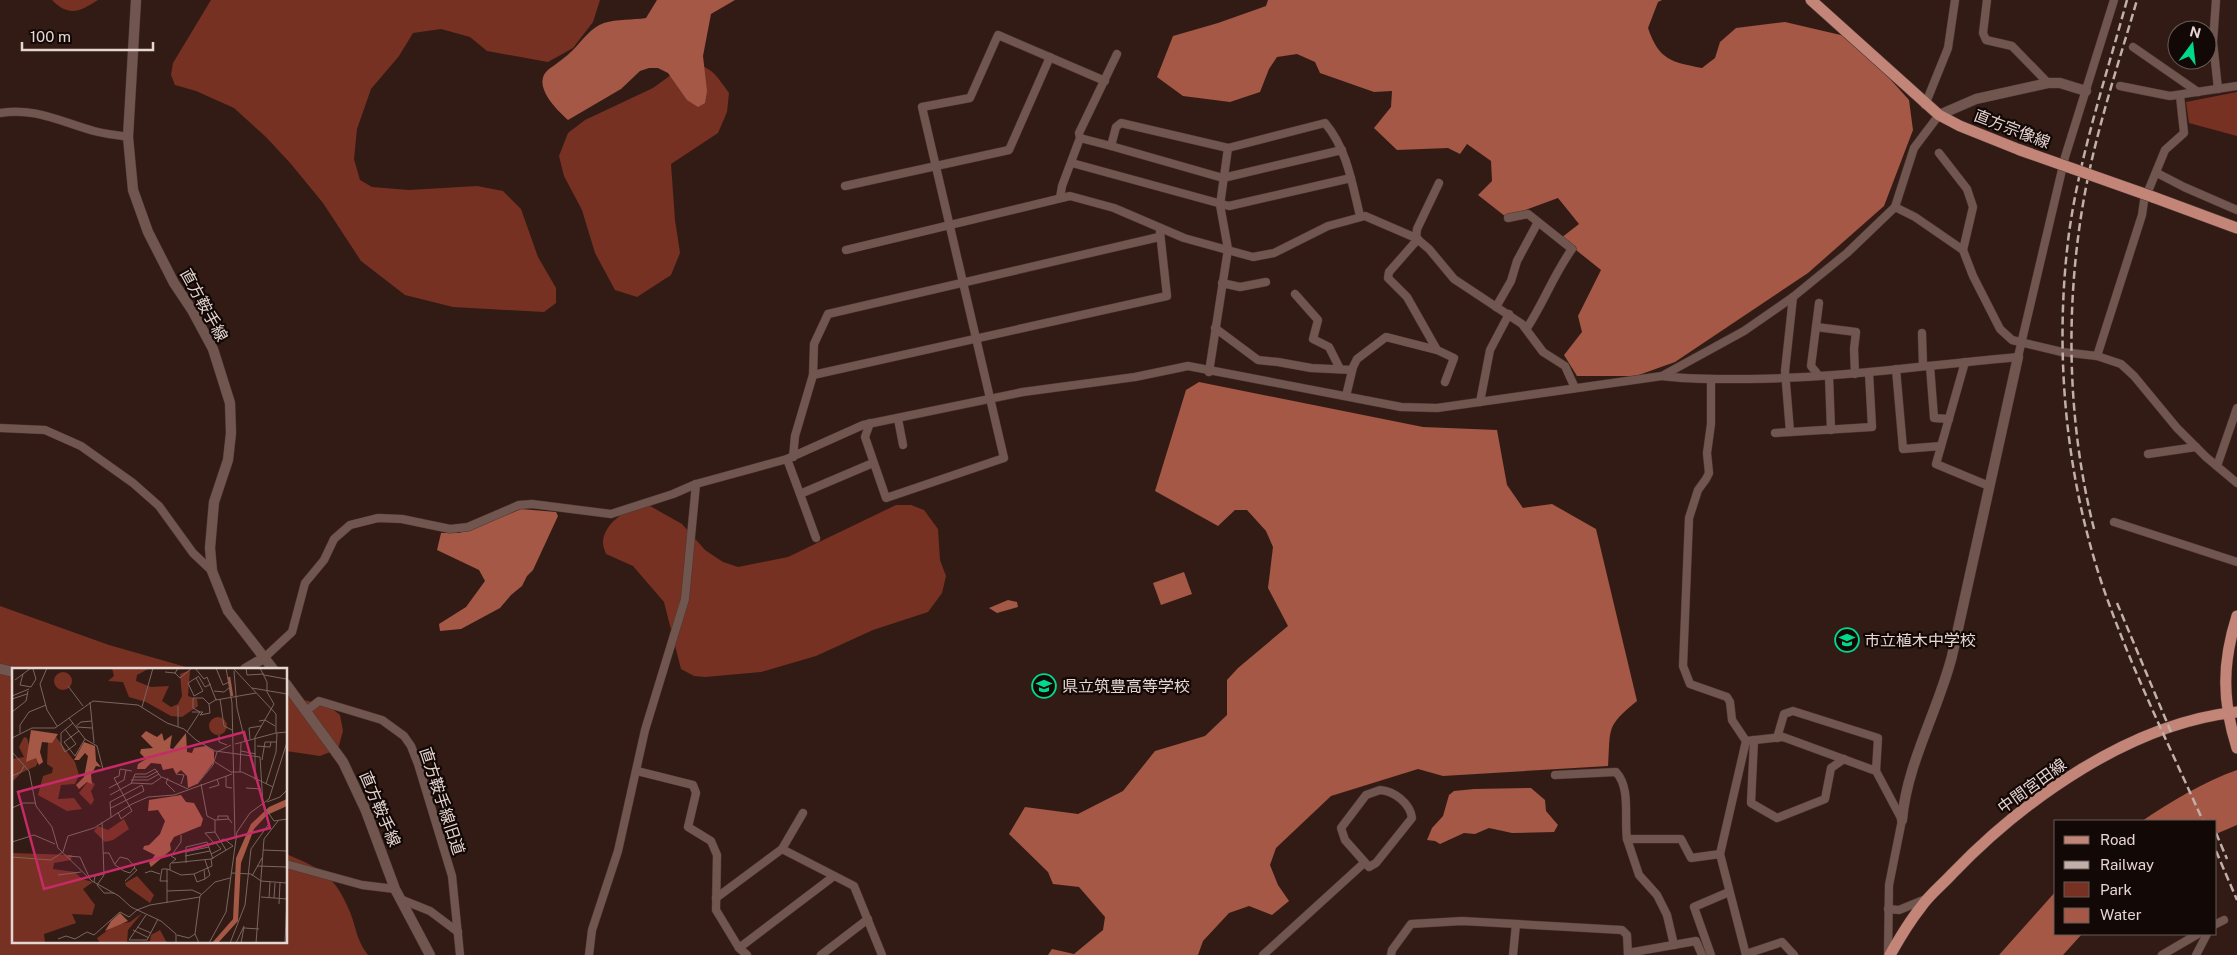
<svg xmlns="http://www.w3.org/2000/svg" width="2237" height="955" font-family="'Public Sans','Noto Sans JP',sans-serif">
	<rect width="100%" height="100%" fill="#321b15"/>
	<g fill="#763122">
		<path d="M52 0H98C79 12 69 17 52 0Z"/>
		<polygon points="211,0 600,0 593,22 573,48 548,62 487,51 470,37 441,29 413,33 399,56 371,89 357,129 354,159 360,180 372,187 409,190 477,186 503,191 521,209 538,257 556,288 556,303 544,312 453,307 405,295 361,261 323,203 291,164 266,137 234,108 196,91 175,85 171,75 173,63"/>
		<path d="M686 64C711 64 716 75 729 93L727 112 718 133 671 164 675 220 680 253 671 275 637 297 615 290 595 253 582 210 564 176 559 156 568 133 585 120 653 88Z"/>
		<polygon points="2237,92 2237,136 2189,123 2186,102"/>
		<path d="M640 504 650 506 682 524 705 550 723 562 738 567 788 557 896 505H911L924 510 938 529 940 560 946 576 942 593 928 612 873 630 816 656 761 672 705 677 694 676 681 669 664 602 633 566 606 554C605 551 603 546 603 543 603 524 626 510 640 504Z"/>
		<path d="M0 606 109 645 193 669H14V941H286V854C322 869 335 876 350 912 357 930 356 939 368 955H0Z"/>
		<polygon points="286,695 330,707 340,715 343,731 338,749 320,756 286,751"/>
	</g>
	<g fill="#a45845">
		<path d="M657 0H735L711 14 703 56 707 91 705 103 698 107 687 100 668 73 658 68H649L640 71 621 89 568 120C557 110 530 84 549 69 557 63 565 58 573 50 582 41 591 27 604 23 617 19 633 20 646 18Z"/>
		<path d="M1268 0H1662L1658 2 1648 28C1659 60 1671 62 1702 68L1715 58 1720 42 1736 28 1785 22 1845 36 1873 60 1909 100 1913 130 1884 206 1808 273 1675 362 1636 376H1577L1564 355 1582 332 1578 316 1601 270 1561 238 1579 224 1558 198 1506 217 1478 195 1492 181 1491 161 1467 144 1460 154 1448 148 1397 150 1374 128 1391 107 1392 91 1374 92 1320 73 1315 62 1297 54 1277 57 1269 69 1260 92 1230 102 1183 96 1157 77 1173 36 1218 23 1266 6Z"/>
		<path d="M1199 382 1423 427 1497 430 1507 485 1523 508 1552 504 1596 529 1637 701C1605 727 1611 728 1608 766L1443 776 1418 769 1331 796 1276 848 1270 865 1278 885 1289 901 1272 915 1249 906 1229 913 1203 941 1198 955H1048L1052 949 1074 954 1103 930 1105 917 1079 887 1053 884 1048 872 1009 834 1025 807 1078 814 1123 791 1155 751 1205 736 1227 715V680L1238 668 1288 626 1268 588 1273 547 1266 531 1247 510H1235L1218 526 1155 491 1186 390Z"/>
		<polygon points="521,509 556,512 558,516 533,570 527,576 522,586 511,595 500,608 461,629 440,631 439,624 466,607 485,581 479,570 437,550 441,533 459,533"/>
		<polygon points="1184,572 1192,594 1161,605 1153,583"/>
		<polygon points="1008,600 1017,602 1018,607 997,613 989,608"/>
		<path d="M2237 770V825L2216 834V821H2142C2172 801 2203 782 2237 770Z"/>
		<polygon points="1531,788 1545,800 1546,811 1558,825 1554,832 1512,833 1489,828 1475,834 1464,833 1440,844 1435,841 1427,840 1432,828 1443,816 1449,795 1454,791 1474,789"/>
		<polygon points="2056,891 2056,934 2082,934 2063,955 1999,955"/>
	</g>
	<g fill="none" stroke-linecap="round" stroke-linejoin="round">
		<g stroke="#4a3734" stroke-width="9">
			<g id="street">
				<polyline points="1987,0 1983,33 1986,40 2012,46 2048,83"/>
				<polyline points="2216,0 2213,42 2218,89"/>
				<polyline points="2133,47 2198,92"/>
				<polyline points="2120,86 2170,96 2237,86"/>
				<polyline points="1925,105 1948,48 1955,0"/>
				<path d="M0 113C35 107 61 122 94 131 105 134 117 135 128 137"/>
				<polyline points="1080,138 1079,133 1117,54"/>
				<polyline points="1111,146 1223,178 1342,150"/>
				<polyline points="1939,153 1967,189 1973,207 1963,250"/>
				<polyline points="1072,163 1229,206 1351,178"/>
				<polyline points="2157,173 2184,187 2237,210"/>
				<polyline points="845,186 1009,150 1050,57"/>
				<path d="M1060 198 1062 186 1080 138 1111 146 1116 127 1121 123 1228 148 1325 123C1347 149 1352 183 1360 216"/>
				<polyline points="1895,207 1915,217 1963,250 1973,276 2000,329 2012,340 2062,352 2097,356 2121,364 2134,376 2177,428 2206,457 2237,483"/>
				<path d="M1508 218 1528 214 1572 249C1554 274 1544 302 1527 328"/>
				<polyline points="1416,238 1417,229 1439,183"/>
				<polyline points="1418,239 1389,272 1388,278 1407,297 1437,350 1454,358 1445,382"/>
				<polyline points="846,250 1070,196 1114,208 1184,238 1253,257 1274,253 1328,226 1365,216 1416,238 1429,249 1454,279 1522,324 1543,352 1565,366 1575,388"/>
				<polyline points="1222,283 1240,287 1266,282"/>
				<polyline points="1295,294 1318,320 1313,339 1329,347 1340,369"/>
				<polyline points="1819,303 1811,366 1819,376"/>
				<polyline points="1496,307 1511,281 1517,261 1538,222"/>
				<polyline points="1816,327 1856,332 1854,349 1855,374"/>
				<polyline points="1215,328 1258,360 1278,362 1311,368 1352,370"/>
				<polyline points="1922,333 1923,366"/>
				<polyline points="2097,356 2142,215 2144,201 2165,150 2184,133 2180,96"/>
				<polyline points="1965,362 1936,464 1989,486"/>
				<polyline points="1930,366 1934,418 1949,419"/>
				<polyline points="1896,369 1903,449 1941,446"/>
				<polyline points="1209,372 1228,249 1220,205 1228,148"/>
				<polyline points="813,375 1167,296 1160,232"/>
				<path d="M1662 376C1691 380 1720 379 1749 379 1839 378 1928 365 2018 357L2065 157 2114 0"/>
				<polyline points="1829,376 1831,430"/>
				<polyline points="1711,379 1711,424 1707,453 1709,473 1706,479 1698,490 1689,518 1683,666 1690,684 1727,697 1730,702 1732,720 1746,741 1720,854 1746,955"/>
				<polyline points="1346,396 1353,367 1357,359 1386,337 1437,350"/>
				<polyline points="1480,402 1490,350 1509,314"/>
				<polyline points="898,419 903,445"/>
				<polyline points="870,423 865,437 886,498 1004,458 922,107 970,98 998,35 1105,81"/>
				<polyline points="0,428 45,430 81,446 133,483 159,506 193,553 212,571"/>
				<polyline points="1790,432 1785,371 1793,297"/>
				<polyline points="1775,433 1872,427 1869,373"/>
				<polyline points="2148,454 2196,447"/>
				<polyline points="793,457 795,436 813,375 814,344 828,314 1159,237"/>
				<polyline points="787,459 800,494"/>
				<polyline points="2217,466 2237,408"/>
				<polyline points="2114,522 2237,562"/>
				<polyline points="816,538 800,494 873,463"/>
				<polyline points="264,658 292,632 305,583 324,560 334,539 350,525 378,518 402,519 450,529 468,527 519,505 532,504 611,514 673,494 696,484 787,459 863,425 1023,392 1135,377 1188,366 1401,407 1437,408 1662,376 1744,331 1793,297 1847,253 1895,207 1914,148 1939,115"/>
				<polyline points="306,711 319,701 382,720 404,736 411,746 418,764 452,876 460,955"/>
				<polyline points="1777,738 1784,714 1793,711 1878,738 1876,771"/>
				<polyline points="1754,740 1751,803 1777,818 1825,799 1831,768 1844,759"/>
				<polyline points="1746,741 1783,737 1876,771 1902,820 1889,885 1888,955"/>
				<polyline points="637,771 693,785 696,793 688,827 711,841 717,855 716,910 739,948 747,955"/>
				<path d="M1555 775 1616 772C1631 788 1624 818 1627 839"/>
				<path d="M1380 790C1394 791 1410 803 1412 818L1376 863 1369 867 1345 840 1341 828 1366 795Z"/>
				<polyline points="782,849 803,813"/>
				<polyline points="286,864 362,885 395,889"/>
				<polyline points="716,898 782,849 854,886 882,955"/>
				<polyline points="400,899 430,911 458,932"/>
				<polyline points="1888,909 1899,910 1926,899"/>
				<polyline points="2216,924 2224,920"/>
				<polyline points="1674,945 1667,915 1657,895 1639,875 1627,839 1681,839 1691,858 1720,854"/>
				<polyline points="739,948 834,876"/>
				<polyline points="1628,953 1696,941 1702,955"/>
				<polyline points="1746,954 1782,942 1794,955"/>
				<polyline points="589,955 592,930 618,851 645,730 685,599 696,484"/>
				<polyline points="821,955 868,919"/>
				<polyline points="1263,955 1364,863"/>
				<polyline points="1391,955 1392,950 1411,924 1462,921 1622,930 1627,935 1628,955"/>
				<polyline points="1513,955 1516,924"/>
				<polyline points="1711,955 1694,907 1729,892"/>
				<polyline points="2162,955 2198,934"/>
				<polyline points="2196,955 2207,934"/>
			</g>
		</g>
		<g stroke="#4a3734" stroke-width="11">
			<g id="secondary">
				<polyline points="136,0 128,137 133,190 148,232 174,283 192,310 213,349 230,403 231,433 228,460 214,502 210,548 212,571 228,611 273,669"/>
				<polyline points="1939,115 1976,99 2048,83 2060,83 2086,91"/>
				<polyline points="0,669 14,672"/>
				<polyline points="245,669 264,658"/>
				<polyline points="286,684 343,762 366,811 395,889 430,955"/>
				<path d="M1902 820C1907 763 1938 711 1952 656L2018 357"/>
			</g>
		</g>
		<g stroke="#4a3734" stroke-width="12">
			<g id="primary">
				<polyline points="1811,0 1939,115 1960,126 2020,150"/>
				<polyline points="2153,197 2237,228"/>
				<path d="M2237 616C2222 663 2222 701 2237 748"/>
				<path d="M1890 955C1899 939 1909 922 1921 907 1929 895 1942 885 1952 874 2024 799 2131 723 2237 712"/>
			</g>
		</g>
		<use href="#street" stroke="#71564f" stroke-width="8"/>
		<use href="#secondary" stroke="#71564f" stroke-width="10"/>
		<use href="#primary" stroke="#c28577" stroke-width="11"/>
		<g stroke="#c1afaa" stroke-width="2.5" stroke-dasharray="8 4" stroke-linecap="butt">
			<path d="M2127 0C2106 77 2080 154 2069 233 2054 350 2065 473 2102 584 2130 666 2168 743 2203 821"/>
			<path d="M2094 529C2067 422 2065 306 2084 198 2096 131 2118 65 2137 0"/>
			<polyline points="2117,603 2171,732"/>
			<polyline points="2216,833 2227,859"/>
			<polyline points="2216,851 2237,900"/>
		</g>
		<g stroke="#4a3734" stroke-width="12" stroke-linecap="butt">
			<polyline id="primary-bridge" points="2020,150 2153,197"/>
		</g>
		<use href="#primary-bridge" stroke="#c28577" stroke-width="11"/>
	</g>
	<defs>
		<g id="school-ring" transform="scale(1.25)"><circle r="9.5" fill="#120806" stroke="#00d98c" stroke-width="1.5"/><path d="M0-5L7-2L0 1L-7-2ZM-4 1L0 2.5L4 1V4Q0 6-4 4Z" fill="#00d98c"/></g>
	</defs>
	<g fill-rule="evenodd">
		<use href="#school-ring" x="1847" y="640"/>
		<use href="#school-ring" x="1044" y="686"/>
	</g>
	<g text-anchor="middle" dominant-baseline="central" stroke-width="4.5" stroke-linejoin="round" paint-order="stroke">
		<g font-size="16" fill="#e6d5d1" stroke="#120806">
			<text transform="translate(2012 129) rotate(21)">直方宗像線</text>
			<text transform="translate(204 305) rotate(61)">直方鞍手線</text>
			<text transform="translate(2032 786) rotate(-36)">中間宮田線</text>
			<text transform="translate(442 801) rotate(72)">直方鞍手線旧道</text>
			<text transform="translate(380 809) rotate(67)">直方鞍手線</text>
		</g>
		<g font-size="16" fill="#e6d5d1" stroke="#120806" text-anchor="start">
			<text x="1864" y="640">市立植木中学校</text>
			<text x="1062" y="686">県立筑豊高等学校</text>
		</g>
	</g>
	<g transform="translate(12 668)">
		<rect width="275" height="275" fill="#321b15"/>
		<path d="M100 0H138L125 7 124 13 139 19 157 18 150 33 159 39 166 36 170 28 168 6 178 2 176 28 185 31 186 38 170 49 159 48 134 34 117 29 111 14 96 13 102 8ZM42 13a9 9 0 1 1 18 0a9 9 0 1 1-18 0ZM197 58a9 9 0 1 1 18 0a9 9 0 1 1-18 0ZM12 69 15 70 18 81 27 92 24 98 9 105 1 113 0 91 12 89 7 79ZM44 69 63 94 67 107 63 116 49 117 46 131 62 130 70 141 55 143 26 127 31 108 40 105 41 100 35 96 36 73ZM77 112 83 116 79 123 82 132 79 137 67 125ZM112 151 117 161 101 172 93 174 82 163 86 158 96 162ZM0 185 60 187 59 192 42 195 41 201 63 204 70 211 81 214 71 221 83 237 80 247 60 246 64 255 32 266 33 275H0ZM125 208 142 227 138 235 114 218 113 215ZM130 245 116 262 115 275H88L85 270 103 257 118 254ZM148 262 155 275H118L138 273 139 267Z" fill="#763122"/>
		<path d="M19 62 46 66 40 75 30 74 28 84 31 94 27 97 24 90 14 94ZM134 63 145 69 150 65 152 73 160 67 158 80 161 81 174 65 175 84 180 85 182 80 194 78 202 83V94L185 116 176 120 175 108 169 102 164 106 161 100 151 102 149 96 139 95 133 101H125L126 96 134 91 128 85 129 81 141 80 129 68ZM72 74 83 78 84 93 89 99 84 98 79 107 80 116 75 114 67 121 64 117 72 109 76 88 73 85 67 92H62ZM169 127 174 134 182 135 191 151 189 158 162 169 158 176 159 182 139 199 137 195 143 187 131 181 132 178 137 177 148 166 153 153 146 142 136 143 137 132ZM275 131V138L255 147 242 161 229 195 226 253 206 275H200L221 251 224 190 239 156 257 139ZM108 245 116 253 93 263 99 253Z" fill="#a45845"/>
		<path fill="none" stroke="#a45845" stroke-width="2.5" d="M217 9 220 28"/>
		<path fill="none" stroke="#7a6560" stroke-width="1" d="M183 0 192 11 195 9 204 32 244 25M204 0 211 17 217 14M214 0 220 35 223 170M221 0 264 46V65L275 64M234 0 235 7 252 6M222 3 225 40 233 73M153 4 163 5 166 0M163 5 168 10 180 0M11 6 8 17 19 19 24 11 21 1M252 7 274 11M187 9 193 19 199 16M184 10 191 23 182 28 176 15 187 8M3 12 19 0M28 16 35 42 45 58M28 16 35 0M56 18 71 38M240 20 275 26M202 23 212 24 218 19M0 28 17 21M0 31 15 26M208 31 212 58 220 62M78 34 82 75M130 39 141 0M0 44 14 33 16 23M180 44H191L188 47M188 47 198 45 197 36M57 50 73 71 85 78 91 101M247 53 253 52 263 58M61 55 49 65V76L53 84 64 76M63 59 69 54 80 53M65 59 80 60M166 59V38M53 61 64 76M175 64 188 44 181 40V30H191L197 36 205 31M8 65V57L17 44 34 37M207 67V74L215 77M0 70 20 60H43L81 33 126 37 155 55 172 61 184 72 203 83 248 89 251 137 262 153 275 151M238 71 237 60 249 58M52 74 63 88 73 71M52 74 67 63M223 76 264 65M245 78 258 79 259 74M229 83 244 86M0 84 17 103 24 138 40 159 46 180 80 213 107 228 119 239 149 253 164 266V275M250 92 253 74H265M203 94 219 104H230L261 119M228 104 229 75M164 106 172 107 169 116M0 108 9 104 12 98M214 108V119L220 120M122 109H135L146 103M156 110 154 115 163 124M119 112H136L147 106M243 112V69L262 36 255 24V14L248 0M119 116 123 106H134L143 101 149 109M185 116 201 97 205 84 219 77M189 116 195 148 203 152 217 151 220 155M254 116 264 84 265 65M97 120 112 112 114 102M197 120 207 117 205 111M234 120 249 121M98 127 120 115 140 116 150 109 176 121M255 134 268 129 275 122M0 140 11 135H23M99 140 132 123 130 117M106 144 109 151 120 143 102 110 107 108 108 101 120 103M99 149 98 134 130 117M206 151V148H216V151M203 152V164L214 182M90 154 92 207 85 217 92 225H102M0 174 22 167 43 176M201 174 193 165 203 164M196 177 203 174 209 181 199 186M251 182 275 183M51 184 56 168 82 160 120 136 136 129 162 127 220 106M173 184 197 179M91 185H97L103 197 112 203 118 205 123 199 116 191 108 189 103 196M56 188 68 189 78 211M173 188 198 183M0 189 39 192 51 184M160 195 199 191 221 178 212 171 208 173M174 195V179L195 174 201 191M245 198 275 199M155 201H150L148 213H156M158 202 169 207 182 206 200 198 199 191M192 202 193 211 198 207 193 192M133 205 139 203 148 206M219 205 239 206 249 213 275 215M182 206 185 214 193 211M46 207 69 204M240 208 250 190M113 213 125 202 122 200M82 214 83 208 92 206M155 223 180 222 189 226M249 229 275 231M257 230 258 214M262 230 263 215M155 235V201L158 202V196L164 191 159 188 169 174V167M267 236 268 215M134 247 117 272H135L146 251M125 259 139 265M232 260 247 261M121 262 137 270M165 267 177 270 183 266M46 271 54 268 63 271 75 264 82 267 108 244 117 249 125 242 138 237 188 229M187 275 183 266 188 228 203 214 218 210M197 275 214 244 225 164 238 145 257 131 275 74M218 275 233 237 239 181 256 157M224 275 232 258M229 275 232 259M244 275 252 171 266 153M273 275 275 230"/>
		<path fill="#c62b67" fill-opacity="0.15" stroke="#c62b67" stroke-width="2.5" d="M232 64 258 160 32 221 6 124Z"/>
		<rect width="275" height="275" fill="none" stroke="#e6d5d1" stroke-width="2.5"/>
	</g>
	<rect x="2054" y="820" width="162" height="115" fill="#120806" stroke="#675a57"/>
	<rect x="2064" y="836" width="25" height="8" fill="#c28577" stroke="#675a57"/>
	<text x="2100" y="845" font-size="15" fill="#e6d5d1">Road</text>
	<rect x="2064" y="861" width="25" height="8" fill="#c1afaa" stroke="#675a57"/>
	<text x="2100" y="870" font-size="15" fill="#e6d5d1">Railway</text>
	<rect x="2064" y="882" width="25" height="15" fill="#763122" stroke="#675a57"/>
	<text x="2100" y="895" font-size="15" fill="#e6d5d1">Park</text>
	<rect x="2064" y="908" width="25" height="15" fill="#a45845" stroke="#675a57"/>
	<text x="2100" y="920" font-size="15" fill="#e6d5d1">Water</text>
	<g transform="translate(2192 45) rotate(15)"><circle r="24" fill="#120806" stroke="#675a57"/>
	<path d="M0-4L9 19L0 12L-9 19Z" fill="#00d98c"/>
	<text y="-8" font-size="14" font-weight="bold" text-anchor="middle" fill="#e6d5d1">N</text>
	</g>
	<path d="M22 42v8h131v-8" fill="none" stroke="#e6d5d1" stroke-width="2.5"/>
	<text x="30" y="42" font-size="15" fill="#e6d5d1" stroke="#120806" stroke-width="4" paint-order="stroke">100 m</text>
</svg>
